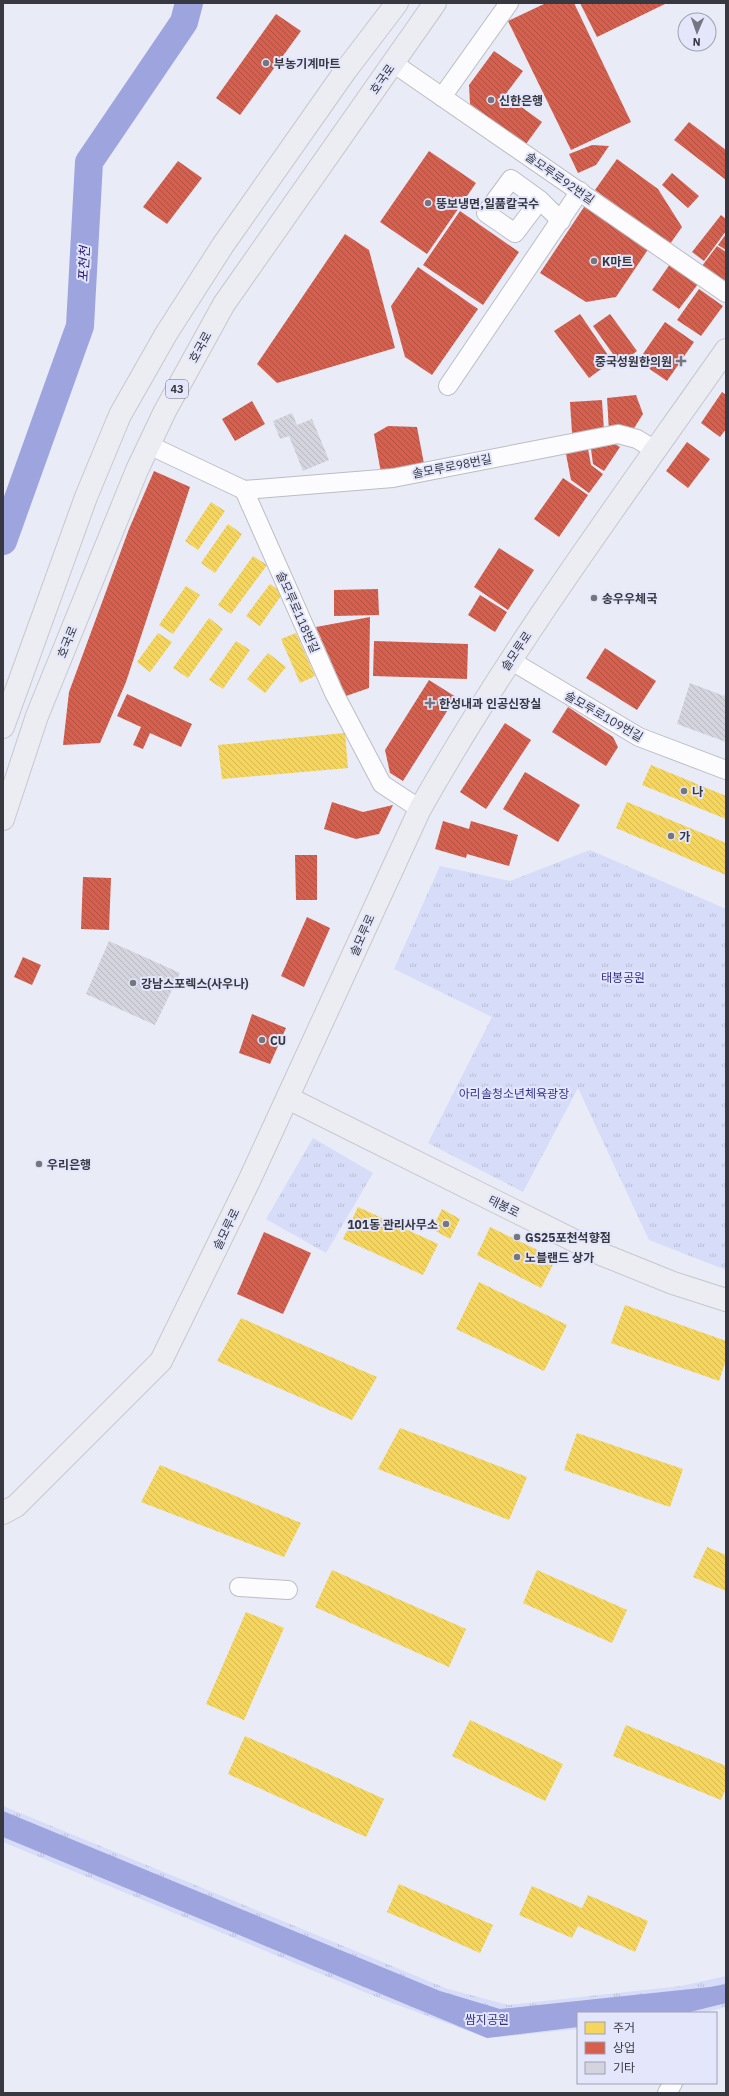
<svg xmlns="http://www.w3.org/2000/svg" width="729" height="2096" font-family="'IBM Plex Sans','Noto Sans KR',sans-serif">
	<defs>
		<pattern id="park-tufts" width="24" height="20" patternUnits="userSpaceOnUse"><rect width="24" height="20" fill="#d7dcf8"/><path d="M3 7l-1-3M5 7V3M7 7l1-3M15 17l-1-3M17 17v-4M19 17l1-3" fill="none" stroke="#b9bed6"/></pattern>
		<pattern id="homes-back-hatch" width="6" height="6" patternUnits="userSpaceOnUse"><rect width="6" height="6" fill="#f6d55c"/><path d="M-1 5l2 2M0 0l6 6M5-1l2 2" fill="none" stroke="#d4b851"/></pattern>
		<pattern id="shops-back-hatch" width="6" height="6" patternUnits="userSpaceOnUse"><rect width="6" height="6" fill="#d6604d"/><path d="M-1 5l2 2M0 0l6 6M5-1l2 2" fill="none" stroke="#ae5041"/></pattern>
		<pattern id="building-back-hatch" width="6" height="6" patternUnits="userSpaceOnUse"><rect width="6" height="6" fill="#d3d4dd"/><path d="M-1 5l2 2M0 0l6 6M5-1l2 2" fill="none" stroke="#b6b7bf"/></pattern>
	</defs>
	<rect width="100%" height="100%" fill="#e9ebf6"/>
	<g fill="url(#park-tufts)">
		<polygon points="590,850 726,909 726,1270 649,1240 578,1088 523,1192 428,1143 492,1017 394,969 440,866 510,881"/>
		<polygon points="313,1138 373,1173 326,1253 266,1219"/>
		<polygon points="3,1806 448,1989 508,2005 681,1986 726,1976 726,2007 702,2013 578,2013 578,2029 487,2038 379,1998 3,1842"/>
	</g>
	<polygon fill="#9da4de" points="3,1811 440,1991 500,2009 710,1987 726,1984 726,2003 686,2013 578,2013 578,2027 487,2038 3,1837"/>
	<g fill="url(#homes-back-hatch)">
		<polygon points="211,502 225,511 198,550 185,541"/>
		<polygon points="228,524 242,534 215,573 201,563"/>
		<polygon points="253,556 267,565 231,614 218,605"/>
		<polygon points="270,584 283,593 260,626 246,616"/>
		<polygon points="186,586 200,595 173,634 159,625"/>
		<polygon points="209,618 223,629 188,678 173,668"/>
		<polygon points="158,633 172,642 150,672 137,662"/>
		<polygon points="296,633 315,676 300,683 281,639"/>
		<polygon points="236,641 250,650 223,689 209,680"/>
		<polygon points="268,653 286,667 265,693 247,679"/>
		<polygon points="345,733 348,768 222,779 218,745"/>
		<polygon points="651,765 726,796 726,819 642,785"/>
		<polygon points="627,802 726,843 726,875 616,828"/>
		<polygon points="358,1207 438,1244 423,1275 343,1239"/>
		<polygon points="442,1209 460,1219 450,1239 432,1229"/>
		<polygon points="490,1227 556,1259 541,1288 477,1255"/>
		<polygon points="479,1282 567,1325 544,1371 456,1329"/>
		<polygon points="625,1305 726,1341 726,1360 719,1381 611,1343"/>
		<polygon points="241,1318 377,1377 352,1420 217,1361"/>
		<polygon points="400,1428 527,1477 509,1520 378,1469"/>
		<polygon points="577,1433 683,1469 670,1507 564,1470"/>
		<polygon points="160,1465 301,1523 284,1557 141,1502"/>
		<polygon points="707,1547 726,1555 726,1591 693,1577"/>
		<polygon points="332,1570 466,1629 449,1667 315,1607"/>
		<polygon points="537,1570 627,1610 612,1643 523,1603"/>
		<polygon points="246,1612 284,1628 244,1720 206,1704"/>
		<polygon points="470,1720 563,1764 545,1801 452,1756"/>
		<polygon points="626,1725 726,1766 726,1788 721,1800 613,1756"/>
		<polygon points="245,1736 384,1799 366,1837 228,1774"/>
		<polygon points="399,1884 493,1925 480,1953 387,1912"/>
		<polygon points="532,1886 582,1908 588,1895 648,1921 635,1952 578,1926 572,1938 519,1915"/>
	</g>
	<g fill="url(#shops-back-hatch)">
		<polygon points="546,3 574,3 631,122 571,150 508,21"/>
		<polygon points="580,3 667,3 597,37"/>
		<polygon points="276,14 301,31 240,115 216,98"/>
		<polygon points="494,51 523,71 505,95 542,122 526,144 470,104 469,85"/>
		<polygon points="689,122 726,150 726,180 674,140"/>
		<polygon points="592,145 609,146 596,165 578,173 569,154"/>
		<polygon points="429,151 476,183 427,254 380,222"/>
		<polygon points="617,159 658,189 682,227 670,244 595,190"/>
		<polygon points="178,161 202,178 167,224 143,207"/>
		<polygon points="672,173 699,196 688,208 662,185"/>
		<polygon points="586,204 649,248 616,297 586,302 540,273"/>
		<polygon points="460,211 519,252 483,305 423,265"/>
		<polygon points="721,215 726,219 726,231 704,261 692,252"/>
		<polygon points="345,234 369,250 395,348 277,383 257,364"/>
		<polygon points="726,234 726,250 718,245"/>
		<polygon points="717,246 726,252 726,283 702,266"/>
		<polygon points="670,264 698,284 679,309 652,290"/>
		<polygon points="418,267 478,309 432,375 405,357 391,306"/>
		<polygon points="699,289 723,306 701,336 677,320"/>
		<polygon points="580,314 612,361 589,378 554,331"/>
		<polygon points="610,314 637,351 620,364 593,326"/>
		<polygon points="665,322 694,342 667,381 638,361"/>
		<polygon points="722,392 726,395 726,429 720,437 701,423"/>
		<polygon points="636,395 643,414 631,433 609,431 607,398"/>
		<polygon points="602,400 604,431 572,433 570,402"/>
		<polygon points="252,401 265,424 235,441 222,419"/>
		<polygon points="388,426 417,427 424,464 381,473 374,434"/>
		<polygon points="687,442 710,459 688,488 666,471"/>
		<polygon points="615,444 620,447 604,471 593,464 591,449"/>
		<polygon points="588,449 591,465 603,474 589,493 571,480 566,454"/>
		<polygon points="154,471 190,487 126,682 100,743 63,745 69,692 129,529"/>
		<polygon points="563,478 588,495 559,537 534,519"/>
		<polygon points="499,548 534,570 508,610 474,587"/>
		<polygon points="378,589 379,615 334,616 334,590"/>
		<polygon points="480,595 507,612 495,632 468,615"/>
		<polygon points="370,617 369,688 346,696 316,627"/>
		<polygon points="374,641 468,644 467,679 373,676"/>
		<polygon points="605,648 656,681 637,710 586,678"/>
		<polygon points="429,680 456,697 403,781 390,773 385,750"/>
		<polygon points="127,694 192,724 181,747 150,733 143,749 133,745 141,727 117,716"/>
		<polygon points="568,707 613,737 618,747 606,766 552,732"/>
		<polygon points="505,723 531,740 486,809 460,792"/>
		<polygon points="525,772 580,805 558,842 503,809"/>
		<polygon points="332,802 363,812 393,805 379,834 356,839 324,829"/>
		<polygon points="443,821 469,829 471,821 518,835 509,866 467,854 466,858 435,849"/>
		<polygon points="295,855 317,855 317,900 296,900"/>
		<polygon points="83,877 111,878 109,930 81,929"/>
		<polygon points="307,917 330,928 304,987 281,976"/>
		<polygon points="23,957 41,965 32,985 14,977"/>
		<polygon points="252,1014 286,1028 270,1064 239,1053"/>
		<polygon points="264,1232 311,1253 283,1314 237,1294"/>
	</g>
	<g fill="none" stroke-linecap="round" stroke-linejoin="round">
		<polyline stroke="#9da4de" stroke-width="28" points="3,541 80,326 89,162 184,22 189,3"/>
	</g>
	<g fill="url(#building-back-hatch)">
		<polygon points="292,413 297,425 312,419 329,460 303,471 289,436 280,439 273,421"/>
		<polygon points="690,683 724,696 726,692 726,742 677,724"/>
		<polygon points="109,941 180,973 155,1025 86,994"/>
	</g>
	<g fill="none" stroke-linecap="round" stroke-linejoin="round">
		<g stroke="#bbbdc4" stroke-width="20">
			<g id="minor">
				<polyline points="393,63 726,293"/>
				<polyline points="442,97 509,3"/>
				<polyline points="540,200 515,233 486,213 511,179 540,200 561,221"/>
				<polyline points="448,386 580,191"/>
				<polyline points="149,445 244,490 334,693 382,784 420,809"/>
				<polyline points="244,490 393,478 618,434 637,439 655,450"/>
				<polyline points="510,660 639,737 726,770"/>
				<polyline points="239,1587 288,1590"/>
				<polyline points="667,2093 673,2083"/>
			</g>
		</g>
		<g stroke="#c7c8ce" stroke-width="24">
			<g id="major">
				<polyline points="3,727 86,497 120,415 166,334 223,245 346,70 397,3"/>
				<polyline points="3,819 37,716 137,470 165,411 224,304 435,3"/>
				<polyline points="288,1098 601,1254 673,1283 726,1300"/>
				<path d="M3 1513 16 1506 161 1361 250 1179 420 809C510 649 620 501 726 350"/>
			</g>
		</g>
		<use href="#minor" stroke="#fcfcfe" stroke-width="18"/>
		<use href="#major" stroke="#ececf3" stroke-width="22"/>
	</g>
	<g fill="#757780" stroke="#e4e7fb" stroke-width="1.5">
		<circle cx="266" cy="63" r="4"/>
		<circle cx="491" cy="100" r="4"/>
		<circle cx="428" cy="203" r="4"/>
		<circle cx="594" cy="261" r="4"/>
		<path d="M679 355h4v4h4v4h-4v4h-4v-4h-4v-4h4z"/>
		<circle cx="594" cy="598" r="4"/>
		<path d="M428 697h4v4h4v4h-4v4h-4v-4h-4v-4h4z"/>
		<circle cx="684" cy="791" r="4"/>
		<circle cx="671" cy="836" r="4"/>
		<circle cx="133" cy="983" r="4"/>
		<circle cx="262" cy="1040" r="4"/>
		<circle cx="39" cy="1164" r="4"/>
		<circle cx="446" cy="1224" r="4"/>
		<circle cx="517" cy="1237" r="4"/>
		<circle cx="517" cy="1257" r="4"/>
	</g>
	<g text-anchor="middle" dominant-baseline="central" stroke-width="4" stroke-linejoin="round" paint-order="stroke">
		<rect fill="#e4e7fb" stroke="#6b6c78" stroke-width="1" x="166" y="380" width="22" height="18" rx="3"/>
		<g font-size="11" font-weight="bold" fill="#373840">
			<text x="177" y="389">43</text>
		</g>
		<g font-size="12" font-weight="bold" fill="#373840" stroke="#e4e7fb" text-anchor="start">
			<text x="274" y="63">부농기계마트</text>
			<text x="499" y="100">신한은행</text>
			<text x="436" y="203">뚱보냉면,일품칼국수</text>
			<text x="602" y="261">K마트</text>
			<text x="672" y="361" text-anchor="end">중국성원한의원</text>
			<text x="602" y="598">송우우체국</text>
			<text x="439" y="703">한성내과 인공신장실</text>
			<text x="692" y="791">나</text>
			<text x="679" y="836">가</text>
			<text x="141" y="983">강남스포렉스(사우나)</text>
			<text x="270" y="1040">CU</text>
			<text x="47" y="1164">우리은행</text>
			<text x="438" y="1224" text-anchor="end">101동 관리사무소</text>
			<text x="525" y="1237">GS25포천석향점</text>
			<text x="525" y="1257">노블랜드 상가</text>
		</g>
		<g font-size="12" fill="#373840" stroke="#e4e7fb">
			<text transform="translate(382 79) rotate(-55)">호국로</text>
			<text transform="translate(560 178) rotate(35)">솔모루로92번길</text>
			<text transform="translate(200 347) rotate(-61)">호국로</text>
			<text transform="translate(452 466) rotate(-11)">솔모루로98번길</text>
			<text transform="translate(298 612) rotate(66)">솔모루로118번길</text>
			<text transform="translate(67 642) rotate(-68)">호국로</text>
			<text transform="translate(516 651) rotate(-56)">솔모루로</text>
			<text transform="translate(604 716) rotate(30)">솔모루로109번길</text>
			<text transform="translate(362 935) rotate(-66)">솔모루로</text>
			<text transform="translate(504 1206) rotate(26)">태봉로</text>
			<text transform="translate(226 1229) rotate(-64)">솔모루로</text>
		</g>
		<g font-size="12" fill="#35328f" stroke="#e4e7fb">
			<text x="623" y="977">태봉공원</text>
			<text x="514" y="1093">아리솔청소년체육광장</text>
			<text x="487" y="2019">쌈지공원</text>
		</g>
		<g font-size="13" font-style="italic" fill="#221573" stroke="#e4e7fb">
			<text transform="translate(84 264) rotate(-87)">포천천</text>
		</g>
	</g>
	<rect width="729" height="2096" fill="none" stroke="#373840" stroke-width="8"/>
	<rect x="577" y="2012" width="140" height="72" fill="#e4e7fb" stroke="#9fa1b0"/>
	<rect x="585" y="2022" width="20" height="12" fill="#f6d55c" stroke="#9fa1b0"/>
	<text x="613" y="2032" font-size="12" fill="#373840">주거</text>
	<rect x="585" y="2042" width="20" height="12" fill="#d6604d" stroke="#9fa1b0"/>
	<text x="613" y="2052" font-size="12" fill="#373840">상업</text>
	<rect x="585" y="2062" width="20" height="12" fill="#d3d4dd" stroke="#9fa1b0"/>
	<text x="613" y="2072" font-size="12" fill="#373840">기타</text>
	<g transform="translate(697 32) rotate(182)"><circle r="19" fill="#e4e7fb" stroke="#9fa1b0"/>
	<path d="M0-3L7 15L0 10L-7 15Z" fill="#757780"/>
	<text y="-6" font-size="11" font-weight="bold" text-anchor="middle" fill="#373840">N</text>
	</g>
</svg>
